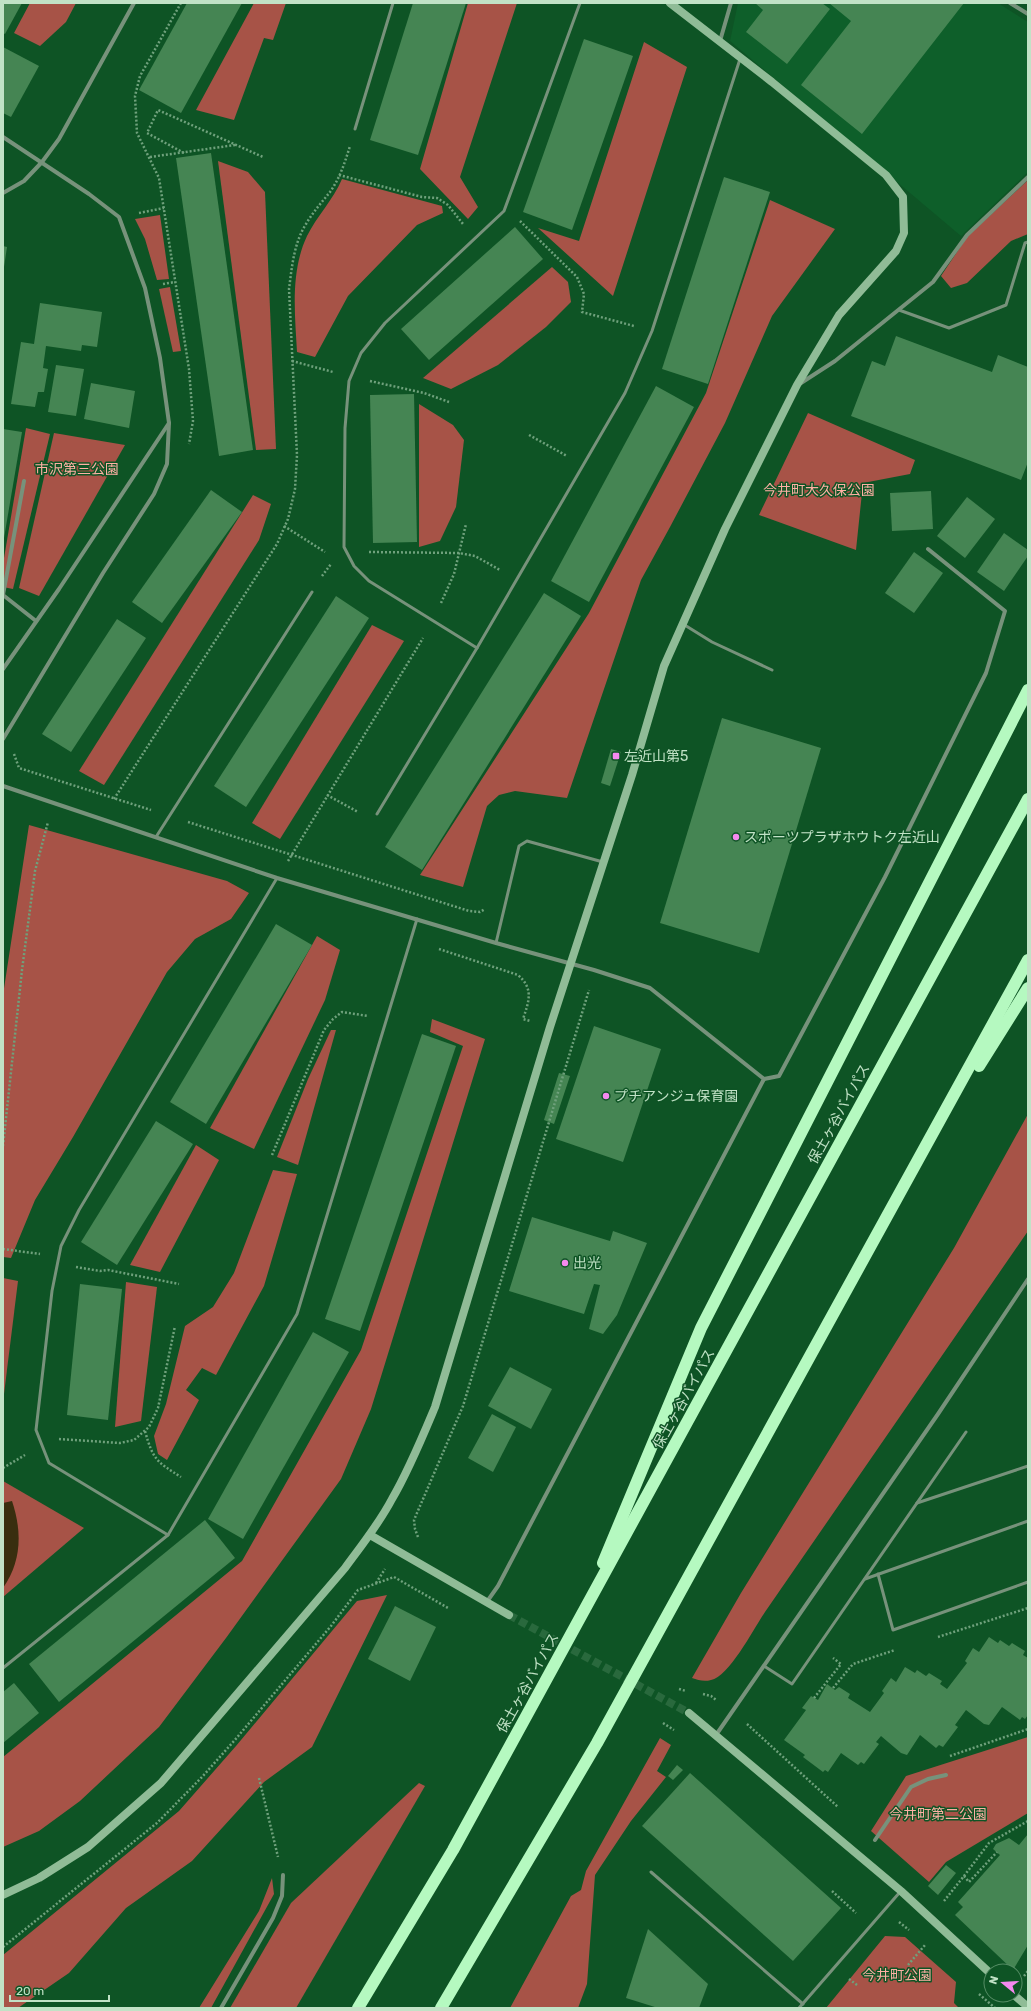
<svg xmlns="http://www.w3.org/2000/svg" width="1031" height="2011" font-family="Rubik,'Noto Sans JP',sans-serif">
	<rect width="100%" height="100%" fill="#0e5425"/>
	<polygon fill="#0e5f2a" points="738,3 998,3 1028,22 1028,172 961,236 730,41"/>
	<g fill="#a75347">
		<polygon points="30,3 76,3 66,22 40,46 14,33"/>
		<polygon points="254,3 286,3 273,40 264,38 234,120 196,110"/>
		<polygon points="468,3 517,3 460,177 478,207 468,219 420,169"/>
		<polygon points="644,42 687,67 613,296 538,228 579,241"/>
		<polygon points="218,161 248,172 265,192 276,449 256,450"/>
		<path d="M342 179 442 206 443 213 417 225 348 296 315 357 297 352C295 314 290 272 307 236 317 216 333 200 342 179Z"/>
		<polygon points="1028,180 1028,234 1011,241 967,283 951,288 941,276 967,237"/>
		<polygon points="770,200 835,229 772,316 725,423 670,527 641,580 567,798 515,791 499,795 487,806 463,887 420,875 589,613 706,393"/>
		<polygon points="160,215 169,279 157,280 145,239 135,219"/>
		<polygon points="552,267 568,282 571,302 546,327 498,365 451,389 423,378"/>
		<polygon points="170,287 181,351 173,352 159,289"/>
		<polygon points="419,404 453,425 464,440 456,507 440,541 419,547"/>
		<polygon points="808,413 915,460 910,474 863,483 856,550 759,515"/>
		<polygon points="26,428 50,434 13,589 3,587 3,564"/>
		<polygon points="54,433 125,445 39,596 19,588"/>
		<polygon points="253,495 271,504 259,540 104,785 79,771"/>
		<polygon points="372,625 404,641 280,839 252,823"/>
		<polygon points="29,825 227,881 249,893 231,919 195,939 167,972 73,1137 35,1200 11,1258 3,1257 3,995"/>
		<polygon points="317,936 340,950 325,1000 254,1149 210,1128"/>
		<polygon points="432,1019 485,1039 371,1409 341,1479 226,1638 159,1727 80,1801 39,1831 3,1847 3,1757 242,1561 361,1350 463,1046 430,1032"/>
		<polygon points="331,1030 336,1030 298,1165 277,1157 308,1079"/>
		<path d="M1028 1114V1231L765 1612C754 1628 729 1677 711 1680 704 1682 698 1680 692 1678L741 1593 954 1248Z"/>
		<polygon points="196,1145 219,1160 160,1272 130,1265"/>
		<polygon points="273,1170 297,1174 264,1286 216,1375 202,1368 186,1390 199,1400 167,1460 158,1454 154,1436 166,1404 185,1326 213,1307 234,1273"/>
		<polygon points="3,1278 18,1281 3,1402"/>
		<polygon points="126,1282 157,1287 141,1421 115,1427"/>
		<polygon points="3,1481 84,1528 3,1597"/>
		<polygon points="387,1595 312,1747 264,1782 192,1861 126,1908 69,1973 18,2008 3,2008 3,1955 179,1811 236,1746 357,1601"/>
		<polygon points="1028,1737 1028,1813 946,1862 929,1882 871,1831 906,1776"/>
		<polygon points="660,1738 671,1745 657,1771 666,1777 631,1821 595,1875 587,1984 578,2008 510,2008 571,1896 581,1890 586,1871"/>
		<polygon points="419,1783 425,1786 296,2008 230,2008 291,1903"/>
		<polygon points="272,1878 274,1894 211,2008 199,2008 259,1911"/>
		<polygon points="885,1936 905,1937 956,1982 954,2003 959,2008 826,2008"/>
	</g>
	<path fill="#392e0f" d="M12 1501C22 1531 22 1561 3 1588V1503Z"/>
	<g fill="#458553">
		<polygon points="3,3 22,3 5,34 3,33"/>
		<polygon points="187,3 242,3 181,113 139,90"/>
		<polygon points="413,3 466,3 418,155 370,140"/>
		<polygon points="755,3 822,3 830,9 787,64 746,32 763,10"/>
		<polygon points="829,3 964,3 862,134 801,85 851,21"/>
		<polygon points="584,39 633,56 572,230 523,212"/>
		<polygon points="3,47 39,66 11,117 3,113"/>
		<polygon points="211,153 253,450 219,456 176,158"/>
		<polygon points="724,177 770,192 708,384 662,369"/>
		<polygon points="515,227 543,259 429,360 401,329"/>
		<polygon points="3,246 7,247 4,267 3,267"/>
		<polygon points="40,303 102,312 97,347 82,345 81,351 46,346 43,368 48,369 44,392 38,392 35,407 11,404 21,342 34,344"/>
		<polygon points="896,336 992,372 998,355 1028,367 1028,462 1021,480 851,416 872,361 885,366"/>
		<polygon points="56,365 84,369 76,416 48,412"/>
		<polygon points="91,383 135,391 129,428 84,419"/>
		<polygon points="656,386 694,407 589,602 551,581"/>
		<polygon points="414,394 417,542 373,543 370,395"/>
		<polygon points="3,429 22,432 4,538 3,538"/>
		<polygon points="211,490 242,512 162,623 132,602"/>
		<polygon points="931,491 933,529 892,531 890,493"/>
		<polygon points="967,497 995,519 965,558 937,536"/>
		<polygon points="1004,533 1028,550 1028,556 1004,591 977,572"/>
		<polygon points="914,552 943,573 914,613 885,593"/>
		<polygon points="544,593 581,616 422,870 385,847"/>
		<polygon points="336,596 369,618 246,807 214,786"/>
		<polygon points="117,619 146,638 71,752 42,734"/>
		<polygon points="722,718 821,748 759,953 660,923"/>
		<polygon points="611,749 621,752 610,786 601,783"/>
		<polygon points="276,924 312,945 206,1124 170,1102"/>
		<polygon points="594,1026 661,1049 623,1162 556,1139"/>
		<polygon points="422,1034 456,1046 360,1331 325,1319"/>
		<polygon points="559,1073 570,1076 554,1124 544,1120"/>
		<polygon points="156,1121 193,1144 117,1265 81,1242"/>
		<polygon points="532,1217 610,1241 613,1231 647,1243 617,1315 603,1334 589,1329 600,1285 594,1284 584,1314 509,1291"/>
		<polygon points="80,1284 122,1289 108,1420 67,1415"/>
		<polygon points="313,1332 349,1352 243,1539 208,1519"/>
		<polygon points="510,1367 552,1389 531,1429 488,1406"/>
		<polygon points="492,1414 516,1427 493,1472 468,1458"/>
		<polygon points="205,1520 235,1558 59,1702 29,1664"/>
		<polygon points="395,1606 436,1627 410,1681 368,1659"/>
		<polygon points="989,1637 998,1643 1000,1640 1009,1646 1012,1643 1025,1651 1023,1655 1028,1658 1028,1715 1025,1719 1022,1717 1020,1720 1002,1707 989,1725 984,1724 966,1710 955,1725 958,1727 943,1747 939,1745 936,1748 920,1735 907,1755 901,1753 881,1736 876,1742 879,1744 864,1764 861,1762 858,1765 841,1753 828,1772 825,1770 823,1772 803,1757 805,1755 784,1740 806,1710 802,1708 811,1696 818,1700 827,1684 835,1690 839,1687 850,1694 848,1698 870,1712 884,1693 882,1691 891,1678 896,1682 905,1667 915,1673 917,1670 926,1676 929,1673 942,1681 940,1684 947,1689 967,1663 965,1661 973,1648 979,1652"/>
		<polygon points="14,1683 39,1713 3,1743 3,1692"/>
		<polygon points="677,1765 683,1770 673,1780 668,1776"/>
		<polygon points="690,1773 841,1908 793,1961 642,1826"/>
		<polygon points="1028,1834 1028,1945 1013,1970 955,1915 963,1907 958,1902 1000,1855 993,1849 996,1844 1009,1838 1019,1845"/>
		<polygon points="946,1865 956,1873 938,1895 928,1886"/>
		<polygon points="648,1929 708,1984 699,2008 658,2008 626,1998"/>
	</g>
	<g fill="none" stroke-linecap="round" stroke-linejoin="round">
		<polyline stroke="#29693d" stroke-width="8" stroke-dasharray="8 4" stroke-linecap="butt" points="509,1615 689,1713"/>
		<g stroke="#6fa17c" stroke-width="2.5" stroke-dasharray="2 2" stroke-linecap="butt">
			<polyline points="181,3 140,76 135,96 137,133 159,178 189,369 193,421 189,444"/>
			<polyline points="184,153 147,133 158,110 263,157"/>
			<polyline points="150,157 235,145"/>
			<polyline points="339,175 422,197 437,198 448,205 463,224"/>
			<polyline points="139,213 164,208"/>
			<polyline points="520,221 577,277 584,294 582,312 634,326"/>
			<polyline points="163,284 175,282"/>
			<polyline points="292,361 333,372"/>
			<polyline points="370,381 424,393 449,402"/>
			<polyline points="529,435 567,456"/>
			<polyline points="284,526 325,552"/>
			<polyline points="369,552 459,553 475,556 500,570"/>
			<polyline points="322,576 331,564"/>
			<polyline points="441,603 454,574 466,524"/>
			<polyline points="14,754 19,768 151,810"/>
			<polyline points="327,795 358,812"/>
			<path d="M114 799 277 544 288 519 295 489 297 455 289 289C292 266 294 243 306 224 313 212 322 202 330 192 340 178 345 162 350 146"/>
			<polyline points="188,822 469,911 480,912 485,909"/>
			<polyline points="288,861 423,638"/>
			<path d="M439 949 518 975C534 989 529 1001 523 1019L530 1021"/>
			<polyline points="3,1146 22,970 35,871 48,822"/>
			<polyline points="272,1155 324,1030 333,1019 342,1012 368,1016"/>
			<polyline points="3,1249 40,1254"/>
			<polyline points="76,1267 100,1271 108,1270 179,1284"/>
			<path d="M145 1431C153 1460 157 1462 181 1477"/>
			<polyline points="59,1439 120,1443 134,1440 149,1427 158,1408 175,1326"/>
			<polyline points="3,1468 25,1455"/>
			<polyline points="418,1537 415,1529 414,1520 463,1406 589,990"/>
			<polyline points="376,1583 385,1569"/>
			<polyline points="938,1637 1028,1608"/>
			<polyline points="833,1688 853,1664 895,1650"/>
			<polyline points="679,1689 686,1691"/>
			<polyline points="703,1694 711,1696 716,1700"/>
			<polyline points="814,1698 841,1664 833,1658"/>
			<polyline points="663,1723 674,1730"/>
			<polyline points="747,1724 838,1807"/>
			<polyline points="950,1756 1028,1729"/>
			<polyline points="259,1778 278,1857"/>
			<polyline points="964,1876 989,1843 1028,1821"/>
			<polyline points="832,1891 856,1913"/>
			<polyline points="944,1901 964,1876 969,1882 997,1852"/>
			<polyline points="899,1922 909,1930"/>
			<polyline points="3,1947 157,1823 202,1777 234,1741 331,1626 358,1590 394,1577 448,1608"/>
			<polyline points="908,1965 925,1945"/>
			<polyline points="1024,1976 1028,1971"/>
			<polyline points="849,1979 857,1985"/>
			<polyline points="979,1994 995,2008"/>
		</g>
		<g stroke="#77927b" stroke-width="3">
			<polyline points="355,129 393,3"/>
			<polyline points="899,310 949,328 1006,305 1025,243 1028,242"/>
			<polyline points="683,624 712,642 772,670"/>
			<polyline points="477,648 369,581 354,566 344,547 345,428 349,381 361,353 385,323 504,211 580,3"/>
			<polyline points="377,814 477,648 625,393 652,331 740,59"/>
			<polyline points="156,837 312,592"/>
			<polyline points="496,943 519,846 527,841 603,862"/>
			<polyline points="917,1503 1028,1466"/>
			<polyline points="168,1535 49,1463 36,1430 52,1291 61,1246 79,1210 277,878"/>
			<polyline points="878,1574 893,1630 1028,1582"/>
			<polyline points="865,1579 1028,1521"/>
			<polyline points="764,1666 792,1684 966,1432"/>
			<polyline points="3,1668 168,1535 297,1314 417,919"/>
			<polyline points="651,1872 803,2004"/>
			<polyline points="799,2008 900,1892"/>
		</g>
		<g stroke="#77927b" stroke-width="4">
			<polyline points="1010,3 1028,14"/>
			<polyline points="720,41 731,3"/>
			<polyline points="3,137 89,194 119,217 145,288 160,358 169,423 167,464 154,494 103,573 3,739"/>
			<polyline points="3,193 24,181 42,162 59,139 134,3"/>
			<polyline points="801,383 835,361 933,282 967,235 1028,177"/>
			<polyline points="24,481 3,595 36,621"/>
			<polyline points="3,669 59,589 169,423"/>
			<polyline points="3,786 277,878 496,943 594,970 650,988 764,1079 498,1586 486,1603"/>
			<polyline points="764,1079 779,1076 885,877 986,673 1005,611 928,549"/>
			<polyline points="716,1735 938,1414 1028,1279"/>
			<polyline points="875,1840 911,1787 928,1779 946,1775"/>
			<polyline points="221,2008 273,1918 282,1896 283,1875"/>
		</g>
		<g stroke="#90bc97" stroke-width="8">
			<polyline points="370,1535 509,1615"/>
			<polyline points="689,1713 901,1891 991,1974"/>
			<path d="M3 1895 39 1878 88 1847 161 1783 345 1568C361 1546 379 1524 392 1499 409 1470 422 1438 435 1407L550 1027 632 775 664 666 725 529 797 385 839 315 896 251 904 233 903 197 886 175 772 82 670 3"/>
			<polyline points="1014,1995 1028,2007"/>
		</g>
		<g stroke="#b5f9c0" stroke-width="12">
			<polyline points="979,1066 1028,988"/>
			<polyline points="603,1563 701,1328 1028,690"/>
			<polyline points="358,2008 453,1850 1028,799"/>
			<polyline points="441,2008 597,1743 1028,960"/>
		</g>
	</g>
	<g fill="#f589ef" stroke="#0e5425" stroke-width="1.5">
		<rect x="612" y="752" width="8" height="8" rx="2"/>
		<circle cx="736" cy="837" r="4"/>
		<circle cx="606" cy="1096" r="4"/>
		<circle cx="565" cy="1263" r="4"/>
	</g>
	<g text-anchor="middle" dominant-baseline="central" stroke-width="3" stroke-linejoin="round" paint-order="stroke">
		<g font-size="14" fill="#fdb0a4" stroke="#0e5425">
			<text x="77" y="469">市沢第三公園</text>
			<text x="819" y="490">今井町大久保公園</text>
			<text x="938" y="1814">今井町第二公園</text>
			<text x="897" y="1975">今井町公園</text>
		</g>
		<g font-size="14" fill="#c1e2c6" stroke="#0e5425" text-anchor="start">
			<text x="624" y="756">左近山第5</text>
			<text x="744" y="837">スポーツプラザホウトク左近山</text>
			<text x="614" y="1096">プチアンジュ保育園</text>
			<text x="573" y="1263">出光</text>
		</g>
		<g font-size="14" fill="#c1e2c6" stroke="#0e5425">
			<text transform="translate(839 1114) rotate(-61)">保土ヶ谷バイパス</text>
			<text transform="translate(684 1399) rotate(-61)">保土ヶ谷バイパス</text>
			<text transform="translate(528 1683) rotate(-61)">保土ヶ谷バイパス</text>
		</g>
	</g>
	<rect width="1031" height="2011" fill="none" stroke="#c1e2c6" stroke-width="8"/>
	<g transform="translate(1003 1983) rotate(288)"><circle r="19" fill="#0e5425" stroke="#568d65"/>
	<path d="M0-3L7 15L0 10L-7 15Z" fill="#f589ef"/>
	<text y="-6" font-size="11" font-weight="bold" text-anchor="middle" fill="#c1e2c6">N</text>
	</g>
	<path d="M10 1995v6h99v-6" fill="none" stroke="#c1e2c6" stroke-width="2"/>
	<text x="16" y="1995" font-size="12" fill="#c1e2c6" stroke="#0e5425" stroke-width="3" paint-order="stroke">20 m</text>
</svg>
